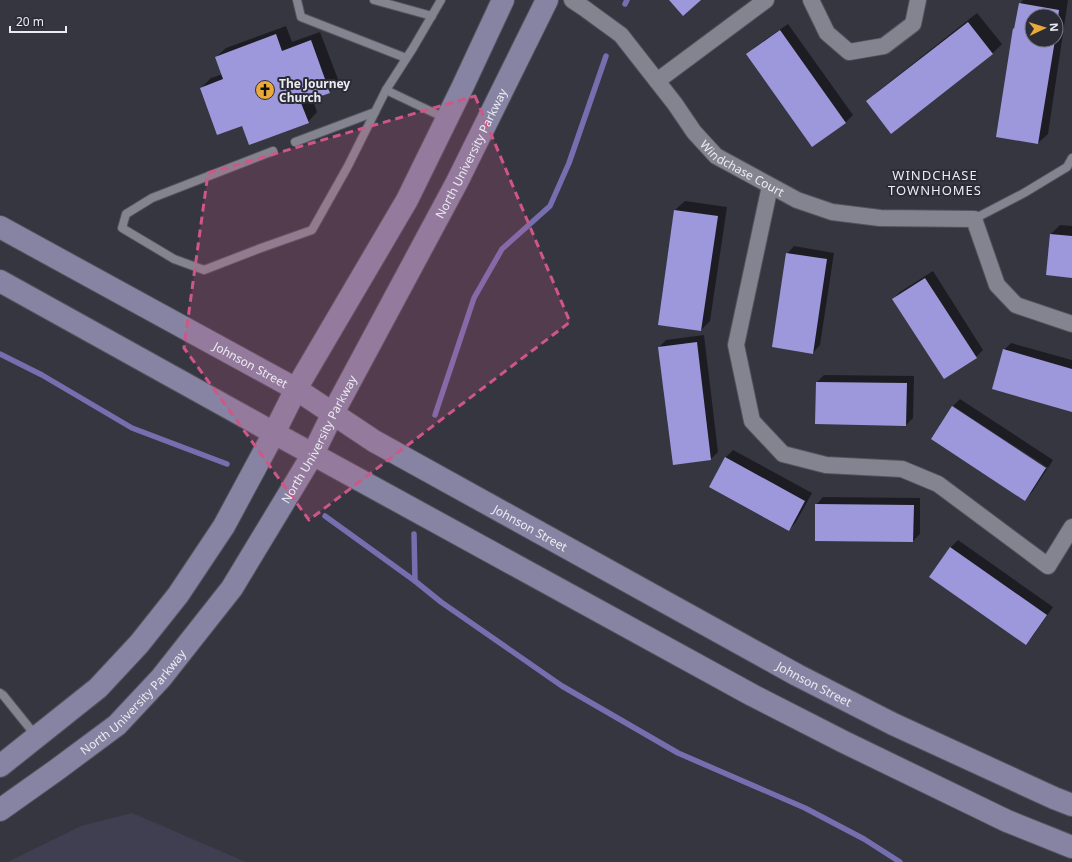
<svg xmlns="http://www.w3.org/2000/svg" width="1072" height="862" font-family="'Noto Sans',sans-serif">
	<rect width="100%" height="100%" fill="#363641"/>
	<polygon fill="#403f51" points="132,813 246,862 8,862 81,826"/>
	<g fill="#0007" fill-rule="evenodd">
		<path d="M1023 0H1068L1048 134 1038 143 1020 4ZM1032 16H1056V40H1032Z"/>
		<polygon points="977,13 1002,44 992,54 868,101 877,92"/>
		<polygon points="788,24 853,115 846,122 812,146 748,54 755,47"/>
		<polygon points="286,26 292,42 320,32 339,82 329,92 312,98 317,112 308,122 243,124 201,88 211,78 223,74 216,57 226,48"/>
		<polygon points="685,201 727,207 710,321 701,330 675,210"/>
		<polygon points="1060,225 1072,226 1072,277 1051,234"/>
		<polygon points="794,246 834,253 820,345 813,353 787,254"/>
		<polygon points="933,271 983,350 976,357 944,378 893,299 900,292"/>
		<polygon points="704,335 718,452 711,459 659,347 666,340"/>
		<polygon points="1011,343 1072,360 1072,411 1004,350"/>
		<polygon points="824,375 914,376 913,418 906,425 817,382"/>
		<polygon points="960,399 1053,460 1048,468 953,406"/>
		<polygon points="953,406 953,408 1047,469 1032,492 1025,499 932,438"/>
		<polygon points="733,450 812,493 796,522 789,530 710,486 726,457"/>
		<polygon points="823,497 920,498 920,534 913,541 816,505"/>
		<polygon points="958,540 1053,607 1033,636 1026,644 931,576 951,547"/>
	</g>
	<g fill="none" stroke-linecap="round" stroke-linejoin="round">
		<g stroke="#756faf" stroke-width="5.5">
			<polyline points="625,4 627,0"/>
			<polyline points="0,354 42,375 132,428 227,464"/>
			<polyline points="435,415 474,298 502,249 550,206 569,163 606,56"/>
			<polyline points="325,516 415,581 441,602 562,686 678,753 805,808 864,839 900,862"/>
			<polyline points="414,534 415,581"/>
		</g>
	</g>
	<g fill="#9d98dc">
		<polygon points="669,0 701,0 683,16"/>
		<polygon points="1019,3 1059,10 1057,26 1056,26 1056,16 1032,16 1032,40 1055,40 1038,144 996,137 1013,28 1014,29"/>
		<polygon points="968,22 993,54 891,134 866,101"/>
		<polygon points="780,30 846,123 812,147 746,54"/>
		<polygon points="276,34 282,51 311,40 330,93 301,103 309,123 249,145 242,126 217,135 200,88 223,79 215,57"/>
		<polygon points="674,210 718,216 701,331 658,325"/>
		<polygon points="1050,234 1072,236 1072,278 1046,275"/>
		<polygon points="786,253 827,259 813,354 772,347"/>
		<polygon points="925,278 977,358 944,379 892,299"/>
		<polygon points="697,342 711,460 673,465 658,347"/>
		<polygon points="1003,349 1072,369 1072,412 992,389"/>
		<polygon points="816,382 907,383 906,426 815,424"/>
		<polygon points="952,406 1046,468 1025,501 931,439"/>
		<polygon points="725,457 805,501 789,531 709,487"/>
		<polygon points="815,504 914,505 913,542 815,541"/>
		<polygon points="950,547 1047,615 1026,645 929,577"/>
	</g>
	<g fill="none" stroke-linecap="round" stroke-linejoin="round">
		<g stroke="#53535d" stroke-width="10">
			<g id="lane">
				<polyline points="297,0 301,17 406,58"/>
				<polyline points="374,0 432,16"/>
				<polyline points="386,90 447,119"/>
				<polyline points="295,142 375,112"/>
				<polyline points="273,151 152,198 126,214 122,228 174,259 204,270 261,248 312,230 348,166 386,90 413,48 441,0"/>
				<polyline points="974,219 1024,193 1067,167 1072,158"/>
				<polyline points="0,693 3,695 36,736"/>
			</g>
		</g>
		<g stroke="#53535d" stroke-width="18">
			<g id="street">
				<path id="s1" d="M572 0 584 8 621 35 675 104 694 132 716 156 797 200 832 212 880 218 974 219 997 285 1016 305 1072 324"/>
				<polyline points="811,0 827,33 849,52 884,46 913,24 918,0"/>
				<polyline points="657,81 766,0"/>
				<polyline points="770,186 736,345 752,421 783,454 826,465 902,469 938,484 1048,566 1072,527"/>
			</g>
		</g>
		<g stroke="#53535d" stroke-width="24">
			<g id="secondary">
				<path id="s2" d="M0 227 296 389 374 441 797 675 893 724 1054 798 1072 805"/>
				<polyline points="0,281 274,433 752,695 844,742 1007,821 1072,847"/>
				<polyline points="0,766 98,688 139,644 178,595 224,526 274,433 296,389 407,200 462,88 503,0"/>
				<path id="s3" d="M0 810 55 771 117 725 161 678 232 588 313 454 333 413 457 182 547 0"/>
			</g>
		</g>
		<use href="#lane" stroke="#848491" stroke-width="8"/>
		<use href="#street" stroke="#848491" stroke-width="16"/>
		<use href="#secondary" stroke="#8684a2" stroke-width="22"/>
	</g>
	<path fill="#ce5788" fill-opacity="0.2" stroke="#ce5788" stroke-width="3" stroke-dasharray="8 5" stroke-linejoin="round" d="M475 96 570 322 309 520 184 348 208 173Z"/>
	<defs>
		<g id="church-disc" transform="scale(1)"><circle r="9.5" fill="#eaaa39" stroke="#2c2c37"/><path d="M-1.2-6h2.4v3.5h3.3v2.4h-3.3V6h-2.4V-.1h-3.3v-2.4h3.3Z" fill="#111"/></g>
	</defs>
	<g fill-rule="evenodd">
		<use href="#church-disc" x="265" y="90"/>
	</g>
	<g text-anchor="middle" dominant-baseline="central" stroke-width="4" stroke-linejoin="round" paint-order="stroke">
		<g font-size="12" font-weight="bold" fill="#ebebf2" stroke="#2c2c37" text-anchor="start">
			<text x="279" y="83">The Journey<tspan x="279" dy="14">Church</tspan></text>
		</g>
		<g font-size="12" fill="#ebebf2" stroke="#2c2c37">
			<text stroke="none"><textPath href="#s3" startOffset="820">North University Parkway</textPath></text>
			<text stroke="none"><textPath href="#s1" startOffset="243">Windchase Court</textPath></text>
			<text stroke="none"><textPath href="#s2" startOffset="286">Johnson Street</textPath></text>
			<text stroke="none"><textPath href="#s3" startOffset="496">North University Parkway</textPath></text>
			<text stroke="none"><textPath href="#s2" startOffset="610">Johnson Street</textPath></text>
			<text stroke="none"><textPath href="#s2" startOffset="934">Johnson Street</textPath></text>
			<text stroke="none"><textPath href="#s3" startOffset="172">North University Parkway</textPath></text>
		</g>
		<g font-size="13" letter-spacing="1" fill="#ebebf2" stroke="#2c2c37">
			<text x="935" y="175">WINDCHASE<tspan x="935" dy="15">TOWNHOMES</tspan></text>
		</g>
	</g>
	<g transform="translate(1044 28) rotate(86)"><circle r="19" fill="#2c2c37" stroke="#787882"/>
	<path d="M0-3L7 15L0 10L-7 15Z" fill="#eaaa39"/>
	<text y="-6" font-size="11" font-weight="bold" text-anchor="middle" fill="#ebebf2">N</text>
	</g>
	<path d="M10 26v6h56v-6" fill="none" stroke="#ebebf2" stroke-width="2"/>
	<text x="16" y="26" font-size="12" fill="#ebebf2" stroke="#2c2c37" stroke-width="3" paint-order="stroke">20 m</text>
</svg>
